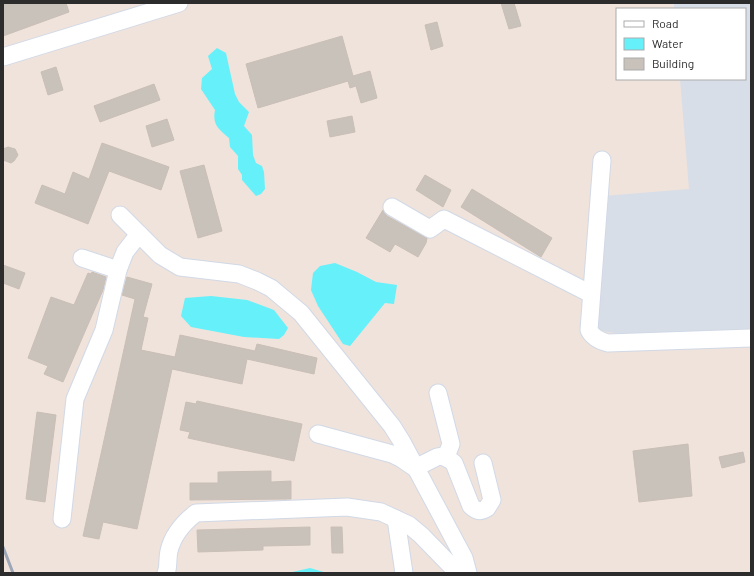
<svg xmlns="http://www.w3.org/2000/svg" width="754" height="576" font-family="Barlow,sans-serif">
	<rect width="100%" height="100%" fill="#efe3dc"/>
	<polygon fill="#d8dee7" points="674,3 751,3 751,330 632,336 591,329 603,196 689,189 680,79 745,79 745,9 674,9"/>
	<g fill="#66f0fa">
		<path d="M217 48 226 53 235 94 239 102 249 112 244 126 252 135 253 155 256 163 262 166 264 172 265 189 261 194 256 196 242 180V175L238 169V156L230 147 229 138C219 129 212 125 215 110L201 89 202 78 212 69 208 56Z"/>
		<polygon points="335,263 357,272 376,282 397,285 394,304 385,303 350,346 343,344 318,306 311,290 313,273 320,266"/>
		<polygon points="211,296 247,300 274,310 288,328 284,335 279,339 244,337 191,327 181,316 185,298"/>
		<polygon points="310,568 327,573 288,573"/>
	</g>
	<g fill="#c9c2bb" stroke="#cabfb6">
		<polygon points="3,3 66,3 69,12 3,36"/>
		<polygon points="501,3 514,3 521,26 509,29"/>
		<polygon points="437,22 443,46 431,50 425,25"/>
		<polygon points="342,36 353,76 370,71 377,98 361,103 356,86 350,88 348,81 258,108 246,64"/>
		<polygon points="56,67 63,90 48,95 41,72"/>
		<polygon points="154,84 160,100 100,122 94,106"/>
		<polygon points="352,116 355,132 330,137 327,121"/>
		<polygon points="167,119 174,140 152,147 146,126"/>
		<polygon points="102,143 169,167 161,190 109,171 88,224 35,203 42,185 65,194 73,172 89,179"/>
		<polygon points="8,147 15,149 18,155 14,161 11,163 3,160 3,149"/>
		<polygon points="204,165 222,231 198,238 180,171"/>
		<polygon points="425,175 451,190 443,207 416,190"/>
		<polygon points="472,189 552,238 541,257 461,207"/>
		<polygon points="383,210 387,216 427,238 426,243 418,257 395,244 390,252 366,238"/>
		<polygon points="3,265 25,273 19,289 3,283"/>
		<polygon points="92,272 106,277 103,290 63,382 44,374 48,366 28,358 51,297 74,305 88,273 91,274"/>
		<polygon points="127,277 152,284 143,317 148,318 141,350 175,357 180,335 255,351 257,344 317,358 314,374 247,359 242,384 172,369 137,529 103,522 99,539 83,536 135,299 122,295"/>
		<polygon points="197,401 302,424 294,461 188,438 190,432 180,430 186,402 196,404"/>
		<polygon points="37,412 56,415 45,502 26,499"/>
		<polygon points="688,444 692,496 639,502 633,451"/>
		<polygon points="743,452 745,462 722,468 719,457"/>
		<polygon points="271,471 271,482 291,481 291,499 190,500 190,483 218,483 218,472"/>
		<polygon points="310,527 310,545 263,546 263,550 198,552 197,530"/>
		<polygon points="331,527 342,527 343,553 332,553"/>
	</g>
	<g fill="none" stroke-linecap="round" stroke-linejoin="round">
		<g stroke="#d1d9e6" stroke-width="19">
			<g id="minor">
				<polyline points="3,57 179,3"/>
				<path d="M602 160 589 330C593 338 600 341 608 343L751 338"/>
				<polyline points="392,207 430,229 444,219 591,294"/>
				<polyline points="120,215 160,255 180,267 239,274 257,281 271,288 301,313 392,426 402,442 464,558 468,573"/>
				<polyline points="82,258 118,270"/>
				<polyline points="438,393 451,444 446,457"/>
				<path d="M318 434 392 454 402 459 415 468 437 457 442 456 450 460 454 463 471 506C476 511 481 512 487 508L492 500 483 463"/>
				<polyline points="62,519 75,399 104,330 118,270 125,252 139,234"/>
				<polyline points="396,519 404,573"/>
				<path d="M166 573C169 566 167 559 169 551 173 534 183 523 196 513L347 507 381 512 409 525 421 535 458 573"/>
			</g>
		</g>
		<use href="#minor" stroke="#fff" stroke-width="17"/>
		<polyline stroke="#9ea7b8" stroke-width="3" points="3,547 13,573"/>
	</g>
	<rect width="754" height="576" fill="none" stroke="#2c2c2c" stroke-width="8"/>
	<rect x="616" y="8" width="130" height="72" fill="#ffffff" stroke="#ababab"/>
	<rect x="624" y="21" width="20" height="6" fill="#ffffff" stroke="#ababab"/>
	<text x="652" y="28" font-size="12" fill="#2c2c2c">Road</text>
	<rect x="624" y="38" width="20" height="12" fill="#66f0fa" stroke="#ababab"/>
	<text x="652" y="48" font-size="12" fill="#2c2c2c">Water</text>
	<rect x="624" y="58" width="20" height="12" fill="#c9c2bb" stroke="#ababab"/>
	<text x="652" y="68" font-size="12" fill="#2c2c2c">Building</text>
</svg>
